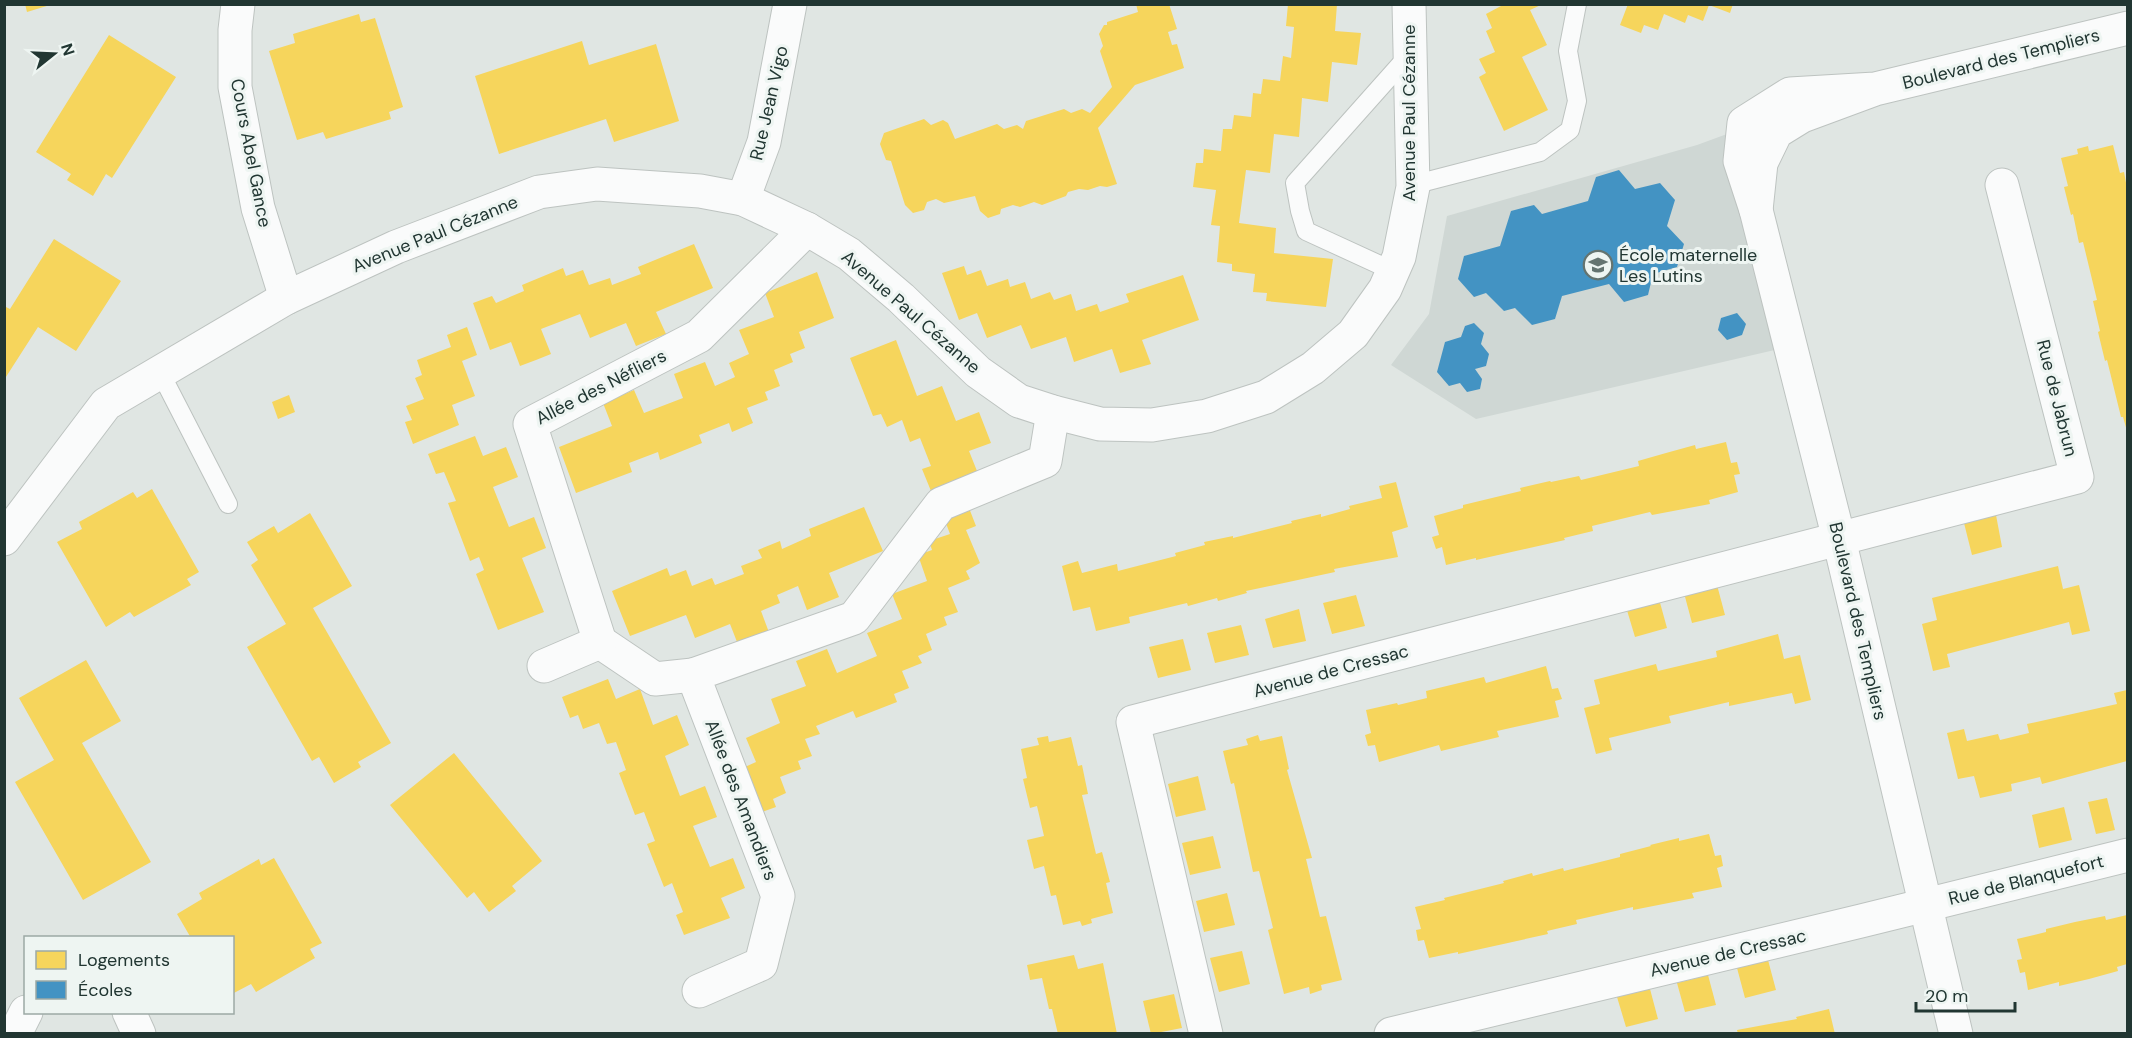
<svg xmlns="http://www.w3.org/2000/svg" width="2132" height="1038" font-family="'DM Sans',sans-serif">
	<rect width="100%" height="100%" fill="#e0e6e3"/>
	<polygon fill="#cfd7d4" points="1727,134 1779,349 1476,419 1391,365 1429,314 1447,216 1697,145"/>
	<g fill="#f6d55c">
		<polygon points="25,4 50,4 50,5 27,12"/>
		<polygon points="1136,4 1169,4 1177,29 1168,32 1172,45 1177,44 1184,68 1135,85 1098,128 1117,184 1107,187 1100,186 1088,190 1079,189 1068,192 1066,196 1042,205 1034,202 1020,207 1013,205 1001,209 1000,214 988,218 980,211 975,196 944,203 936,199 927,202 924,210 913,213 905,205 891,161 886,160 880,144 884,133 924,119 931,125 943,120 948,123 955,139 997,124 1004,129 1017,125 1023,129 1026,121 1064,109 1071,113 1082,109 1090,113 1112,87 1100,51 1103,46 1099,34 1104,25 1107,25 1107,22 1138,12"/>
		<polygon points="1288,4 1337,4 1335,31 1361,33 1357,65 1332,62 1328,102 1302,98 1299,137 1274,134 1270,173 1246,170 1239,223 1276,228 1274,253 1333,259 1326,307 1266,301 1267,293 1253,292 1255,274 1232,271 1232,264 1217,262 1220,226 1211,225 1216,190 1193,187 1196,163 1203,163 1204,149 1221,151 1223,129 1232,129 1234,115 1251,117 1253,93 1261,94 1263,79 1280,81 1283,56 1291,58 1294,27 1286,26"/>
		<polygon points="1501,4 1543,4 1530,10 1547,45 1522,57 1548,110 1504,131 1479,77 1486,73 1479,59 1495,52 1486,31 1492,28 1486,14 1501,6"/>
		<polygon points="1628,4 1733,4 1730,13 1709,5 1703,21 1688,15 1685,23 1664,14 1658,30 1644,25 1641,33 1620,25"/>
		<polygon points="359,14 361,22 375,18 403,107 389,112 391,119 326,139 323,132 297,140 269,51 295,43 293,34"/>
		<polygon points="109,35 176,77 112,178 106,174 93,196 67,180 71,174 36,152"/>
		<polygon points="582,41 589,65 656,44 679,121 614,142 606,119 499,154 475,76"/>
		<polygon points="2113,145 2120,173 2124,172 2127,188 2127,431 2123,417 2121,417 2107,360 2105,361 2098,332 2100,331 2093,301 2097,300 2083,242 2079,243 2073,214 2071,215 2064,187 2068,186 2061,158 2078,154 2077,149 2088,146 2089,151"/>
		<polygon points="54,239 121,281 76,351 38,327 4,380 4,306 10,309"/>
		<polygon points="694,244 713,288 656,312 666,334 636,346 626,323 590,338 580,314 541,329 551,354 536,360 520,366 511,342 490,350 473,303 492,296 496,303 524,291 522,285 563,268 566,276 583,270 589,285 610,278 612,285 641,274 638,267"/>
		<polygon points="964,266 967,275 981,270 987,286 1008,279 1010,287 1025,282 1031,299 1050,292 1054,300 1071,294 1076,311 1097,304 1100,312 1129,302 1126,294 1183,275 1199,320 1142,340 1151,364 1120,373 1112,349 1074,362 1066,337 1031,349 1021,325 987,338 977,313 959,320 942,273"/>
		<polygon points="817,272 834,318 799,332 805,348 790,354 793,362 774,370 780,386 765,392 768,400 747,408 753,423 732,432 729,423 699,435 702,443 660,460 658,452 629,463 632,472 576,493 559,447 612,426 603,403 634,390 644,413 683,398 674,374 705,362 715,386 735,377 729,363 749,354 739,330 774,317 765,293"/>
		<polygon points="467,327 477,355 462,361 475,396 452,405 459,425 413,444 405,422 412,420 406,406 424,399 415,378 422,375 417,360 451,347 447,335"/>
		<polygon points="896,340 917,396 942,386 956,421 979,412 991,443 969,451 977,471 931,491 922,469 931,466 920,438 910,442 902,420 887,427 881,414 873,416 850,358"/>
		<polygon points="289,395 295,412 278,419 272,402"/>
		<polygon points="475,436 483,456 506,447 518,477 493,487 509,527 534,517 546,548 522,558 544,612 498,630 476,574 484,570 479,557 470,561 448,503 456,501 444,472 436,474 428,454"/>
		<polygon points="1726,442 1731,463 1737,462 1740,474 1734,475 1738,492 1709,500 1710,504 1652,515 1650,512 1592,526 1593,531 1564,538 1565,540 1476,560 1476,558 1446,565 1442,547 1436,549 1432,537 1439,535 1434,516 1463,508 1463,505 1521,491 1520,488 1550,481 1551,482 1579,476 1581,480 1639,466 1638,461 1666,453 1695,445 1696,449"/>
		<polygon points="1396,482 1408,527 1392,532 1398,557 1334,569 1335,572 1246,591 1247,593 1218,601 1217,598 1188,606 1187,603 1129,617 1130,623 1096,631 1090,607 1073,611 1062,566 1078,561 1082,573 1117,564 1118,571 1176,556 1175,553 1205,545 1204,542 1233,536 1233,538 1292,523 1291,521 1321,514 1321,517 1350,509 1349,506 1382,498 1379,486"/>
		<polygon points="152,489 199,572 187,579 191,585 134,617 130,612 106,627 57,542 82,529 79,522 133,492 137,498"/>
		<polygon points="864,507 883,551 829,573 839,597 807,610 798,586 777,595 780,603 761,611 770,635 739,647 730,624 695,638 686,615 630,636 612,591 667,568 670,576 686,570 692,586 712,578 715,585 744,574 741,566 762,558 758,550 780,541 782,549 811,536 809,529"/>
		<polygon points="969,508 976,526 966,530 980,563 966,571 970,579 948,588 958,612 944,617 947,625 926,634 932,650 918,656 922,663 902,671 909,688 894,694 897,702 856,718 853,711 816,726 820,734 805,739 812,756 798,761 801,769 780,777 786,793 773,799 776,807 754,815 736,771 756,762 746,738 780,723 771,699 806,686 796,661 827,649 837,673 877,656 867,633 902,619 892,594 927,581 918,555 932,550 929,541 950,534 944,518"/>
		<polygon points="310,513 352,586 313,608 391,743 358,762 361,767 334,783 319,757 312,761 247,647 286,624 251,565 258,560 247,542 274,526 278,533"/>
		<polygon points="1996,515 2002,547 1972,555 1964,523"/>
		<polygon points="2058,566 2063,589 2079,585 2090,631 2072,635 2069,622 1947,654 1950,667 1933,671 1922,624 1937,620 1932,598"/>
		<polygon points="1717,585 1725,615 1692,623 1684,593"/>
		<polygon points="1356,595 1365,626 1332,634 1323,603"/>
		<polygon points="1659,599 1667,628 1635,637 1626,607"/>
		<polygon points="1299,609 1306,641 1273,648 1265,619"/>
		<polygon points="1241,625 1249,655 1215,663 1207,633"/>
		<polygon points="1778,634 1784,659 1800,655 1811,700 1795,704 1792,693 1729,706 1729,702 1669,716 1671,723 1609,738 1612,750 1596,754 1584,708 1600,704 1594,680 1656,664 1658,671 1717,657 1716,651"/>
		<polygon points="1183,639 1191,670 1158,678 1149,647"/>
		<polygon points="86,660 121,721 82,743 151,862 83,900 15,782 54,760 19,698"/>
		<polygon points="1546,666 1552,689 1558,688 1562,699 1555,701 1559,717 1497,731 1499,737 1441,751 1439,745 1379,762 1375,745 1368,746 1365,735 1371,733 1366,710 1397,703 1398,705 1427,698 1426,691 1484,677 1486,683"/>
		<polygon points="608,679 616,699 640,689 653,725 677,715 689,745 665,756 680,796 705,786 717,817 693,826 710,867 733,858 745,888 721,898 730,918 684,935 676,915 683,912 672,883 664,887 647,844 655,841 644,812 635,815 619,773 626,770 616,742 607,744 599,723 583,729 578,715 570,718 562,697"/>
		<polygon points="2127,690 2127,761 2042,784 2040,777 2011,784 2012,791 1980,798 1974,776 1958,779 1947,733 1964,729 1967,741 1998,734 2000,740 2029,733 2027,724 2117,704 2114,693"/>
		<polygon points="1258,735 1260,741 1282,736 1289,769 1287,770 1312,858 1306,859 1320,917 1326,916 1342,980 1321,985 1322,990 1310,994 1309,987 1284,994 1268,930 1273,928 1259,871 1253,872 1234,783 1231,784 1223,751 1248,745 1246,739"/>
		<polygon points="1048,736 1049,742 1071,737 1078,766 1082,765 1088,794 1082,795 1096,854 1102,852 1110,882 1106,883 1113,913 1091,919 1092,923 1082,926 1080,921 1063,925 1056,895 1051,896 1044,866 1034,869 1027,840 1044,836 1037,806 1030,808 1023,779 1027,778 1021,749 1039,745 1037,738"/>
		<polygon points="454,753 542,861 512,886 516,891 489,912 474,892 467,898 390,805"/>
		<polygon points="1198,776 1206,810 1176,817 1168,784"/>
		<polygon points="2107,798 2115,830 2096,834 2088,802"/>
		<polygon points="2064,807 2072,840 2039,848 2032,815"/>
		<polygon points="1709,834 1715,856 1721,855 1723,866 1717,868 1722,887 1692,893 1694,898 1633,910 1633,907 1576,920 1577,924 1547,931 1548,934 1458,954 1458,952 1429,958 1424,940 1418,941 1416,930 1421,929 1415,907 1445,900 1444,898 1504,883 1503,881 1532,873 1533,876 1563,868 1564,871 1620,857 1620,854 1651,846 1650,845 1679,838 1679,841"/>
		<polygon points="1213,836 1221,868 1190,875 1182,843"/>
		<polygon points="274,858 322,943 310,949 315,958 256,992 251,984 232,994 232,938 191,938 177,914 202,899 199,893 259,859 261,865"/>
		<polygon points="1227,893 1235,925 1204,932 1196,901"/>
		<polygon points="2127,915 2127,964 2117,967 2118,971 2089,979 2059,986 2059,982 2028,990 2025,972 2020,973 2017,960 2022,959 2017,939 2046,932 2046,929 2075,922 2105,916 2106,920"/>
		<polygon points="1242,951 1250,984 1219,992 1210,958"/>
		<polygon points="1074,955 1078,969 1103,963 1117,1034 1058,1034 1052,1009 1049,1009 1042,978 1030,980 1027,965"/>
		<polygon points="1768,960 1776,990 1745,998 1737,968"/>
		<polygon points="1708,975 1716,1005 1685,1012 1677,983"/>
		<polygon points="1650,989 1658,1019 1626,1027 1617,997"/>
		<polygon points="1174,994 1182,1028 1151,1034 1143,1001"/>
		<polygon points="1829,1009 1835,1034 1738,1034 1737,1030 1797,1019 1796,1017"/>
	</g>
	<g fill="#4393c3">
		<polygon points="1619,170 1635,189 1660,183 1675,200 1667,226 1684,244 1677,267 1653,274 1648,295 1624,302 1609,284 1562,296 1555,319 1532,325 1515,308 1504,311 1486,293 1474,297 1458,279 1464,256 1500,246 1511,211 1534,205 1542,214 1588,201 1596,177"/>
		<polygon points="1737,313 1746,324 1742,335 1727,340 1718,330 1721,318"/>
		<polygon points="1474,323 1484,333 1481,344 1489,354 1486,366 1475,369 1482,379 1480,389 1467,392 1460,383 1449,386 1437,372 1445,342 1461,337 1465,326"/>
	</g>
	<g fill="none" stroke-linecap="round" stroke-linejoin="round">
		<g stroke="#bdc3c0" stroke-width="20">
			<g id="lane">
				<polyline points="1413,187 1428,181 1540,152 1570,130 1577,101 1568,51 1577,4"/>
				<polyline points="1393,271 1306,231 1300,211 1295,183 1400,65 1410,59"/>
				<polyline points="160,372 228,504"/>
			</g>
		</g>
		<g stroke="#bdc3c0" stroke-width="35">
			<g id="street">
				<polyline points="238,4 235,30 235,87 258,208 286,298"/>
				<polyline points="1875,89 1790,94 1744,123 1740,161 1756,210 1761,163 1776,132 1802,116 1875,89 2128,28"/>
				<polyline points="743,199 764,142 790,4"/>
				<polyline points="1756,210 1839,539 1956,1034"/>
				<polyline points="4,539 106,404 286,298 396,247 539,192 597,184 700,191 743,199 807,229 849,254 901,298 978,372 1019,401 1053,412 1100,424 1152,425 1207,416 1266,397 1313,368 1353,334 1385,289 1399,257 1413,187 1409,4"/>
				<polyline points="600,642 655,679 693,675"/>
				<polyline points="544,666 600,642 530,424 699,336 807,229"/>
				<polyline points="699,991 761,964 778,896 693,675 854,618 941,504 1045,461 1053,412"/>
				<polyline points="129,1012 139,1034"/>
				<polyline points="15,1034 26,1012"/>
				<polyline points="1206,1034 1133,722 2077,477 2002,185"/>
				<polyline points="1391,1034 1861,921 2128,855"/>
			</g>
		</g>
		<use href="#lane" stroke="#fafbfb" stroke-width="18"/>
		<use href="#street" stroke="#fafbfb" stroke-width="33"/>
	</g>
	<defs>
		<g id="school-ring" transform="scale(1.5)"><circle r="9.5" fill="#eef5f2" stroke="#647470" stroke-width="1.5"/><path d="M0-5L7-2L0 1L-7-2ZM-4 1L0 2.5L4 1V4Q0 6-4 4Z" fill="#647470"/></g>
	</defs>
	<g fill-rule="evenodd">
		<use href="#school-ring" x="1598" y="265"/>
	</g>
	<g text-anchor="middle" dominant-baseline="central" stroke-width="6" stroke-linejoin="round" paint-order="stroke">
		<g font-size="18" fill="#213632" stroke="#eef5f2">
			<text transform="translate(2001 59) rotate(-14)">Boulevard des Templiers</text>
			<text transform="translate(769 103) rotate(-77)">Rue Jean Vigo</text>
			<text transform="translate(1409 113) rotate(-90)">Avenue Paul Cézanne</text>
			<text transform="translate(251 153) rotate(79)">Cours Abel Gance</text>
			<text transform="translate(435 234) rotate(-22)">Avenue Paul Cézanne</text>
			<text transform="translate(911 312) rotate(41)">Avenue Paul Cézanne</text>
			<text transform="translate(601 387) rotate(-27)">Allée des Néfliers</text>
			<text transform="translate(2057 398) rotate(76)">Rue de Jabrun</text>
			<text transform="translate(1858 621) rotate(77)">Boulevard des Templiers</text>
			<text transform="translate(1331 671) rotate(-15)">Avenue de Cressac</text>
			<text transform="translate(741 800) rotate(69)">Allée des Amandiers</text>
			<text transform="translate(2026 880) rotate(-14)">Rue de Blanquefort</text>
			<text transform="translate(1728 953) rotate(-13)">Avenue de Cressac</text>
		</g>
		<g font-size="18" fill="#213632" stroke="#eef5f2" text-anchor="start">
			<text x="1619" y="255">École maternelle<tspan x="1619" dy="21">Les Lutins</tspan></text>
		</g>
	</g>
	<rect width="2132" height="1038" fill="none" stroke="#213632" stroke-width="12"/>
	<rect x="24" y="936" width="210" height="78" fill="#eef5f2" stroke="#9ca9a5" stroke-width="1.5"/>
	<rect x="36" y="951" width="30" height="18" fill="#f6d55c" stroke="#9ca9a5" stroke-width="1.5"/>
	<text x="78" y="966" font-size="18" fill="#213632">Logements</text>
	<rect x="36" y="981" width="30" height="18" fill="#4393c3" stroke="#9ca9a5" stroke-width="1.5"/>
	<text x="78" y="996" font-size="18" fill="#213632">Écoles</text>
	<g transform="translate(54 54) rotate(72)" stroke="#eef5f2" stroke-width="4.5" paint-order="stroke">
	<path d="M0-4.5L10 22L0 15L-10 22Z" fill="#213632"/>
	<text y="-9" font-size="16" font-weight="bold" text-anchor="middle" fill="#213632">N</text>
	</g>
	<path d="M1916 1002v9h99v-9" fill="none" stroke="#213632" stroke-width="3"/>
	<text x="1925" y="1002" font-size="18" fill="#213632" stroke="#eef5f2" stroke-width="4.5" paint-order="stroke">20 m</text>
</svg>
